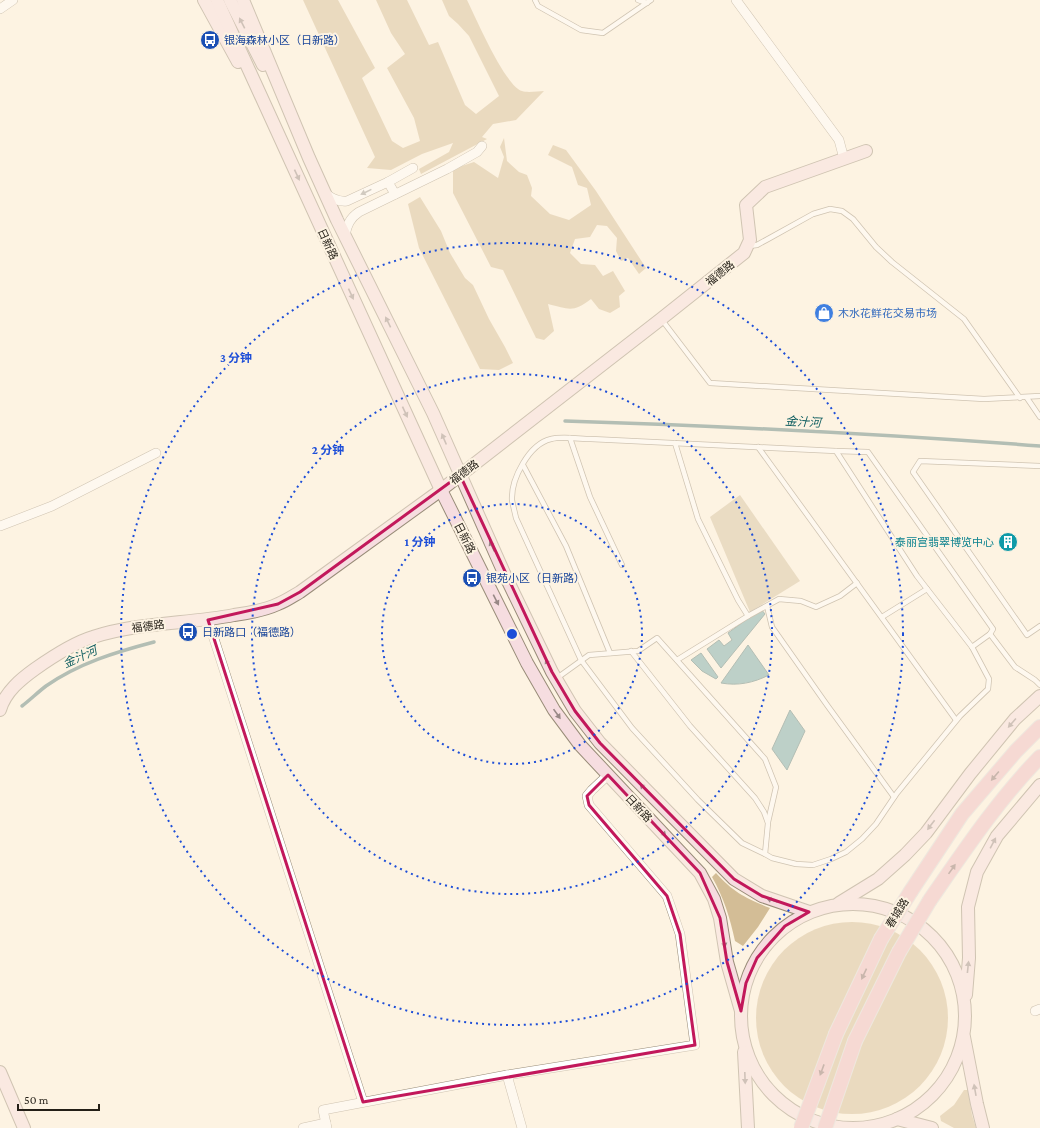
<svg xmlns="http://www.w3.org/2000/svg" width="1040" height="1128" font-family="'Crimson Pro','Noto Sans SC',serif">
	<rect width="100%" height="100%" fill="#fdf3e2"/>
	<polygon fill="#d2c09e" points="740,495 800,581 750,612 710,517"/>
	<g fill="#d3bd96">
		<path d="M303 0H338L375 68 362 78 392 141 403 148 420 141 414 118 387 68 405 54 391 33 376 0H407L429 45 438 42 465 105 476 114 499 96 469 36 458 24 449 16 442 0H467C476 18 505 86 522 91 528 93 538 91 544 91L516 120 493 124 482 137 487 139 421 174 419 169 449 152 453 143 422 154 391 170 367 168 375 157Z"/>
		<path d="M504 138 507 161 519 172 527 175 532 188 531 196 550 214 569 220 591 205 587 188 578 185 572 167 548 155 553 145 566 150 596 191 646 268 639 274 628 258 621 261 616 251 617 238 607 226 597 225 590 237 575 239 570 253 581 264 595 265 603 276 613 271 625 291 619 296 620 307 610 313 599 309 591 299C573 313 569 309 548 304L554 331 544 340 536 338 503 270 491 267 453 193V169L474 162 498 178 504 157 500 147Z"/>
		<polygon points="420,197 441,231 450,253 465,278 473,285 489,319 505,347 513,363 499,370 480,369 419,248 408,204"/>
		<path d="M716 873C734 893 746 898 770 908L758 927 743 946 735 941C730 918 724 898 712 877Z"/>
		<circle cx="852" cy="1018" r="96"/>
		<polygon points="964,1090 968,1090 972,1115 976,1128 954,1128 941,1121 940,1116 954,1105"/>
	</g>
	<g fill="#70a7a8" stroke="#597e7c">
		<polygon points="761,609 765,614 721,668 707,649 719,640 724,646 732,640 728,633"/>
		<path d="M748 645 769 675C753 683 738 686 721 683Z"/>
		<polygon points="701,653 718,677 716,679 702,671 691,660"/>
		<polygon points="790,710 805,731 787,770 772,749"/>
	</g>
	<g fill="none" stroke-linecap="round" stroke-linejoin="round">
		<g stroke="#597e7c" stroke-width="3.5">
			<path d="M565 421C724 426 882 434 1040 446"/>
			<path d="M22 706C30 700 38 692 46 686 79 663 116 652 154 642"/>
		</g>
		<g stroke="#988c78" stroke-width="6">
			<g id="lane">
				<polyline points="535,0 538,6 581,30 603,33 651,0"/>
				<polyline points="638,0 647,3"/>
				<polyline points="749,246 757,245 768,239 813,214 830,209 842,211 853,219 876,247 892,262 964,319 1020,398"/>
				<polyline points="662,320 710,383 984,399 1040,396"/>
				<polyline points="1027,398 1040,417"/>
				<polyline points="570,438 590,497 622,565"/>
				<polyline points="675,443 698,519 738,600 748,616"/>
				<polyline points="758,447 956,720"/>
				<polyline points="836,451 868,452 993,629 990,634"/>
				<polyline points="523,465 566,546 610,653"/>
				<polyline points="1040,466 920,461 913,472 1027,635 1040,626"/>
				<polyline points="767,606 772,627 827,705 894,797"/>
				<polyline points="882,617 927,589"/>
				<polyline points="631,651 690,726 755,798 764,812 768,823 765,854 772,858 796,864 813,865 831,859 846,852 862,839 876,824 897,793 960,716 988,689 989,679 972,647"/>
				<polyline points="677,660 748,616 779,599 801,601 816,607 840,596 857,583"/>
				<polyline points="557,678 589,655 638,651 657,638 765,759 776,787 768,822"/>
				<path d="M765 854 742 843 698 800 632 728 581 660 516 518C515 513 513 506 512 500 511 479 529 444 551 439 562 436 580 439 591 439L836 451 917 576 972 647 990 634 1015 667 1035 680 1040 685"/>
			</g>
		</g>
		<g stroke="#988c78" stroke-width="10">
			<g id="street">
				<polyline points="736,0 839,140 844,159"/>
				<polyline points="0,9 13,0"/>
				<polyline points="388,182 413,168"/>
				<path d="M325 193C332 199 338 202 347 201L388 182 395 194"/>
				<path d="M345 235C347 225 350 218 359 212L447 169 477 152 482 146"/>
				<polyline points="0,526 52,506 156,453"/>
				<polyline points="208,620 363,1102"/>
				<polyline points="1035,1011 1040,1009"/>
				<polyline points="507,1075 522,1128"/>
				<polyline points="303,1128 326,1123"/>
				<polyline points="327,1128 323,1110 507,1075 695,1045 680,934 667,896 589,805 587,796 592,790 608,775"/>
			</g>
		</g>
		<g stroke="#988c78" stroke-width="14">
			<g id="secondary">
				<polyline points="204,0 238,62"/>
				<polyline points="217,0 441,490 527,663 554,710 580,745 700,873 714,899 720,918 727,962 741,1011"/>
				<polyline points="230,0 263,65"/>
				<polyline points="243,0 309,158 337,220 433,413 504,573 552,672 575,711 600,743 734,879 762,896 809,912"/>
				<path d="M0 710C5 692 21 679 35 669 52 657 73 643 93 637 139 622 188 624 234 615 249 613 265 610 278 604 286 601 293 596 300 592L441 490 661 319 744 253 750 240 746 205 765 187 866 151"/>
				<polyline points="839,903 878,879 905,855 926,833 970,774 1015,719 1040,696"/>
				<circle cx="853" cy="1016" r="112"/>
				<polyline points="966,995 969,958 968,907 977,872 997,836 1040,785"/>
				<polyline points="964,1037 977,1104 983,1128"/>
				<polyline points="744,1052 748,1128"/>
				<polyline points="0,1072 24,1128"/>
				<polyline points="897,1119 932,1128"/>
			</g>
		</g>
		<g stroke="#dcdbda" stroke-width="16">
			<g id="primary">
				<polyline points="911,891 962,814 1016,751 1040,727"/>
				<path d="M930 900C964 851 998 800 1040 757"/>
				<polyline points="836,1034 881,939"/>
				<polyline points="855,1041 899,952"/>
			</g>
		</g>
		<use href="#lane" stroke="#fff" stroke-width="4.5"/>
		<use href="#street" stroke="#fff" stroke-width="9"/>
		<use href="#secondary" stroke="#f6dde0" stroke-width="12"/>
		<use href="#primary" stroke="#eebbc0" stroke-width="14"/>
		<g stroke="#dcdbda" stroke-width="16" stroke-linecap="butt">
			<g id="primary-bridge">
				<polyline points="881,939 911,891"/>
				<polyline points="899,952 930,900"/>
				<polyline points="801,1128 836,1034"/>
				<polyline points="825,1128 855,1041"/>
			</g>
		</g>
		<use href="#primary-bridge" stroke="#eebbc0" stroke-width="14"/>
	</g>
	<defs><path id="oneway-solid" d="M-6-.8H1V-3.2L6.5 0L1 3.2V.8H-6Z"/></defs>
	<g fill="#988886">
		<use href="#oneway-solid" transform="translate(242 23) rotate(-117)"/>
		<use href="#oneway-solid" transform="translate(297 175) rotate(65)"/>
		<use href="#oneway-solid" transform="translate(351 294) rotate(65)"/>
		<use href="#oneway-solid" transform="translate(388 322) rotate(-116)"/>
		<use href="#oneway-solid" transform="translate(405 412) rotate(65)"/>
		<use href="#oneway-solid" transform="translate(444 439) rotate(-113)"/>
		<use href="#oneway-solid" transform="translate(492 546) rotate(-114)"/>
		<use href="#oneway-solid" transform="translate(496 600) rotate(63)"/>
		<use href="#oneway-solid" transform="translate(548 664) rotate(-116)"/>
		<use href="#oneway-solid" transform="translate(557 714) rotate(55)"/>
		<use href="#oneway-solid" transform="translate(1012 723) rotate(131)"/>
		<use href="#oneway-solid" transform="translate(644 788) rotate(-134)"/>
		<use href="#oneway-solid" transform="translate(931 825) rotate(127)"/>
		<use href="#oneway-solid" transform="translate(662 832) rotate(47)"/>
		<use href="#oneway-solid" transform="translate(993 843) rotate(-62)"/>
		<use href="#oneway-solid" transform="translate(772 900) rotate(-160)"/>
		<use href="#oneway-solid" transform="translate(724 942) rotate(81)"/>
		<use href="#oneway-solid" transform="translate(968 967) rotate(-84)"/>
		<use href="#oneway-solid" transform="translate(745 1078) rotate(88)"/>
		<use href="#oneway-solid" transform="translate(975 1090) rotate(-100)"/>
	</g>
	<use fill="#9c9a97" href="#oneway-solid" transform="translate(366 192) rotate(154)"/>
	<g fill="#896d6c">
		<use href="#oneway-solid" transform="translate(995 776) rotate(130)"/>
		<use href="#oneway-solid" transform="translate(952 869) rotate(-55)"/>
		<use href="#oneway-solid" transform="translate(864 974) rotate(115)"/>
		<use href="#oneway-solid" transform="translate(822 1070) rotate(110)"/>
	</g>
	<path d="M0 0H1040V1128H0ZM460 475 552 672 575 711 600 743 734 879 762 896 809 912 785 926 757 958 746 983 741 1011 727 962 720 918 700 873 608 775 587 796 589 805 667 896 680 934 695 1045 363 1102 208 620 278 604 300 592Z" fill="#fdf3e2" fill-opacity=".55" fill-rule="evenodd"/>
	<path fill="none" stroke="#c2185b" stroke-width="3" stroke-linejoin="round" d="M460 475 552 672 575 711 600 743 734 879 762 896 809 912 785 926 757 958 746 983 741 1011 727 962 720 918 700 873 608 775 587 796 589 805 667 896 680 934 695 1045 363 1102 208 620 278 604 300 592Z"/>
	<g fill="none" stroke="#1d4ed8" stroke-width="2" stroke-dasharray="2 4">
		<circle cx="512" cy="634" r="130"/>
		<circle cx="512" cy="634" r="260"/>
		<circle cx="512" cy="634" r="391"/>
	</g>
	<defs>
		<g id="bus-disc" transform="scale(1)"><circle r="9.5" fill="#1a4fb4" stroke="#fdf3e2"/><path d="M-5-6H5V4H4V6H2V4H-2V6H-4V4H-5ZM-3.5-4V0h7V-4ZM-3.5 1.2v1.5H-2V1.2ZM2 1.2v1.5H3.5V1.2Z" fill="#fff"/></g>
		<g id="shop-disc" transform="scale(1)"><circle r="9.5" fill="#3f7fe0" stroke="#fdf3e2"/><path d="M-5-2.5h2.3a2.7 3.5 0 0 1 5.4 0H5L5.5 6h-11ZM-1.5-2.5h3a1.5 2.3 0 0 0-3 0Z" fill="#fff"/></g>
		<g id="building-disc" transform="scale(1)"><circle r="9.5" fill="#0f9aa8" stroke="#fdf3e2"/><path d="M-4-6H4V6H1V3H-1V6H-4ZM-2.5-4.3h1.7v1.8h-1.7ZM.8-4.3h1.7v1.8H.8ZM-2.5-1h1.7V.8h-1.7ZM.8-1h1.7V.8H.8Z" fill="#fff"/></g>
	</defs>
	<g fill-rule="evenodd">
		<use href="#bus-disc" x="210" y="40"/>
		<use href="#shop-disc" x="824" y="313"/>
		<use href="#building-disc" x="1008" y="542"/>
		<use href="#bus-disc" x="472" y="578"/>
		<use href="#bus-disc" x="188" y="632"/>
	</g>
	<g text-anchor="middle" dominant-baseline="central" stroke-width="4" stroke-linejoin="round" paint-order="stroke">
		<g font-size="11" fill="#164399" stroke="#fdf3e2" text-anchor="start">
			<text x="224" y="40">银海森林小区（日新路）</text>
			<text x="486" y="578">银苑小区（日新路）</text>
			<text x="202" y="632">日新路口（福德路）</text>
		</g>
		<g font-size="11" fill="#241f17" stroke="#fdf3e2">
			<text transform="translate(328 244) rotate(65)">日新路</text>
			<text transform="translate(720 273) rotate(-39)">福德路</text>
			<text transform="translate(464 472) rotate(-37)">福德路</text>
			<text transform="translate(465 538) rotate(63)">日新路</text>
			<text transform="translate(148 626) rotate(-7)">福德路</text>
			<text transform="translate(639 808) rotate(47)">日新路</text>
			<text transform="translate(897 913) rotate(-58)">春城路</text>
		</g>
		<g font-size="11" fill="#366cbe" stroke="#fdf3e2" text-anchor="start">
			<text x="838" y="313">木水花鲜花交易市场</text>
		</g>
		<g font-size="11" fill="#0d838f" stroke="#fdf3e2" text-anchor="end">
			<text x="994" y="542">泰丽宫翡翠博览中心</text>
		</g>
		<g font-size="12" font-style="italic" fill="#136062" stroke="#fdf3e2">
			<text transform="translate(803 422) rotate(3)">金汁河</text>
			<text transform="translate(80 657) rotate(-24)">金汁河</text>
		</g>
	</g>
	<circle cx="512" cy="634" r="6" fill="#1d4ed8" stroke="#fdf3e2" stroke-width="2"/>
	<g font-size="12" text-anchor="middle" font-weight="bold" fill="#1d4ed8" stroke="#fdf3e2" stroke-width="4" stroke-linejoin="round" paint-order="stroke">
		<text x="236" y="362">3 分钟</text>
		<text x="328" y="454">2 分钟</text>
		<text x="420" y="546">1 分钟</text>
	</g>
	<path d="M18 1104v6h81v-6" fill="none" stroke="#241f17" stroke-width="2"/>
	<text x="24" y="1104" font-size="12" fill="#241f17" stroke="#fdf3e2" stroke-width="3" paint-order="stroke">50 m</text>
</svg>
